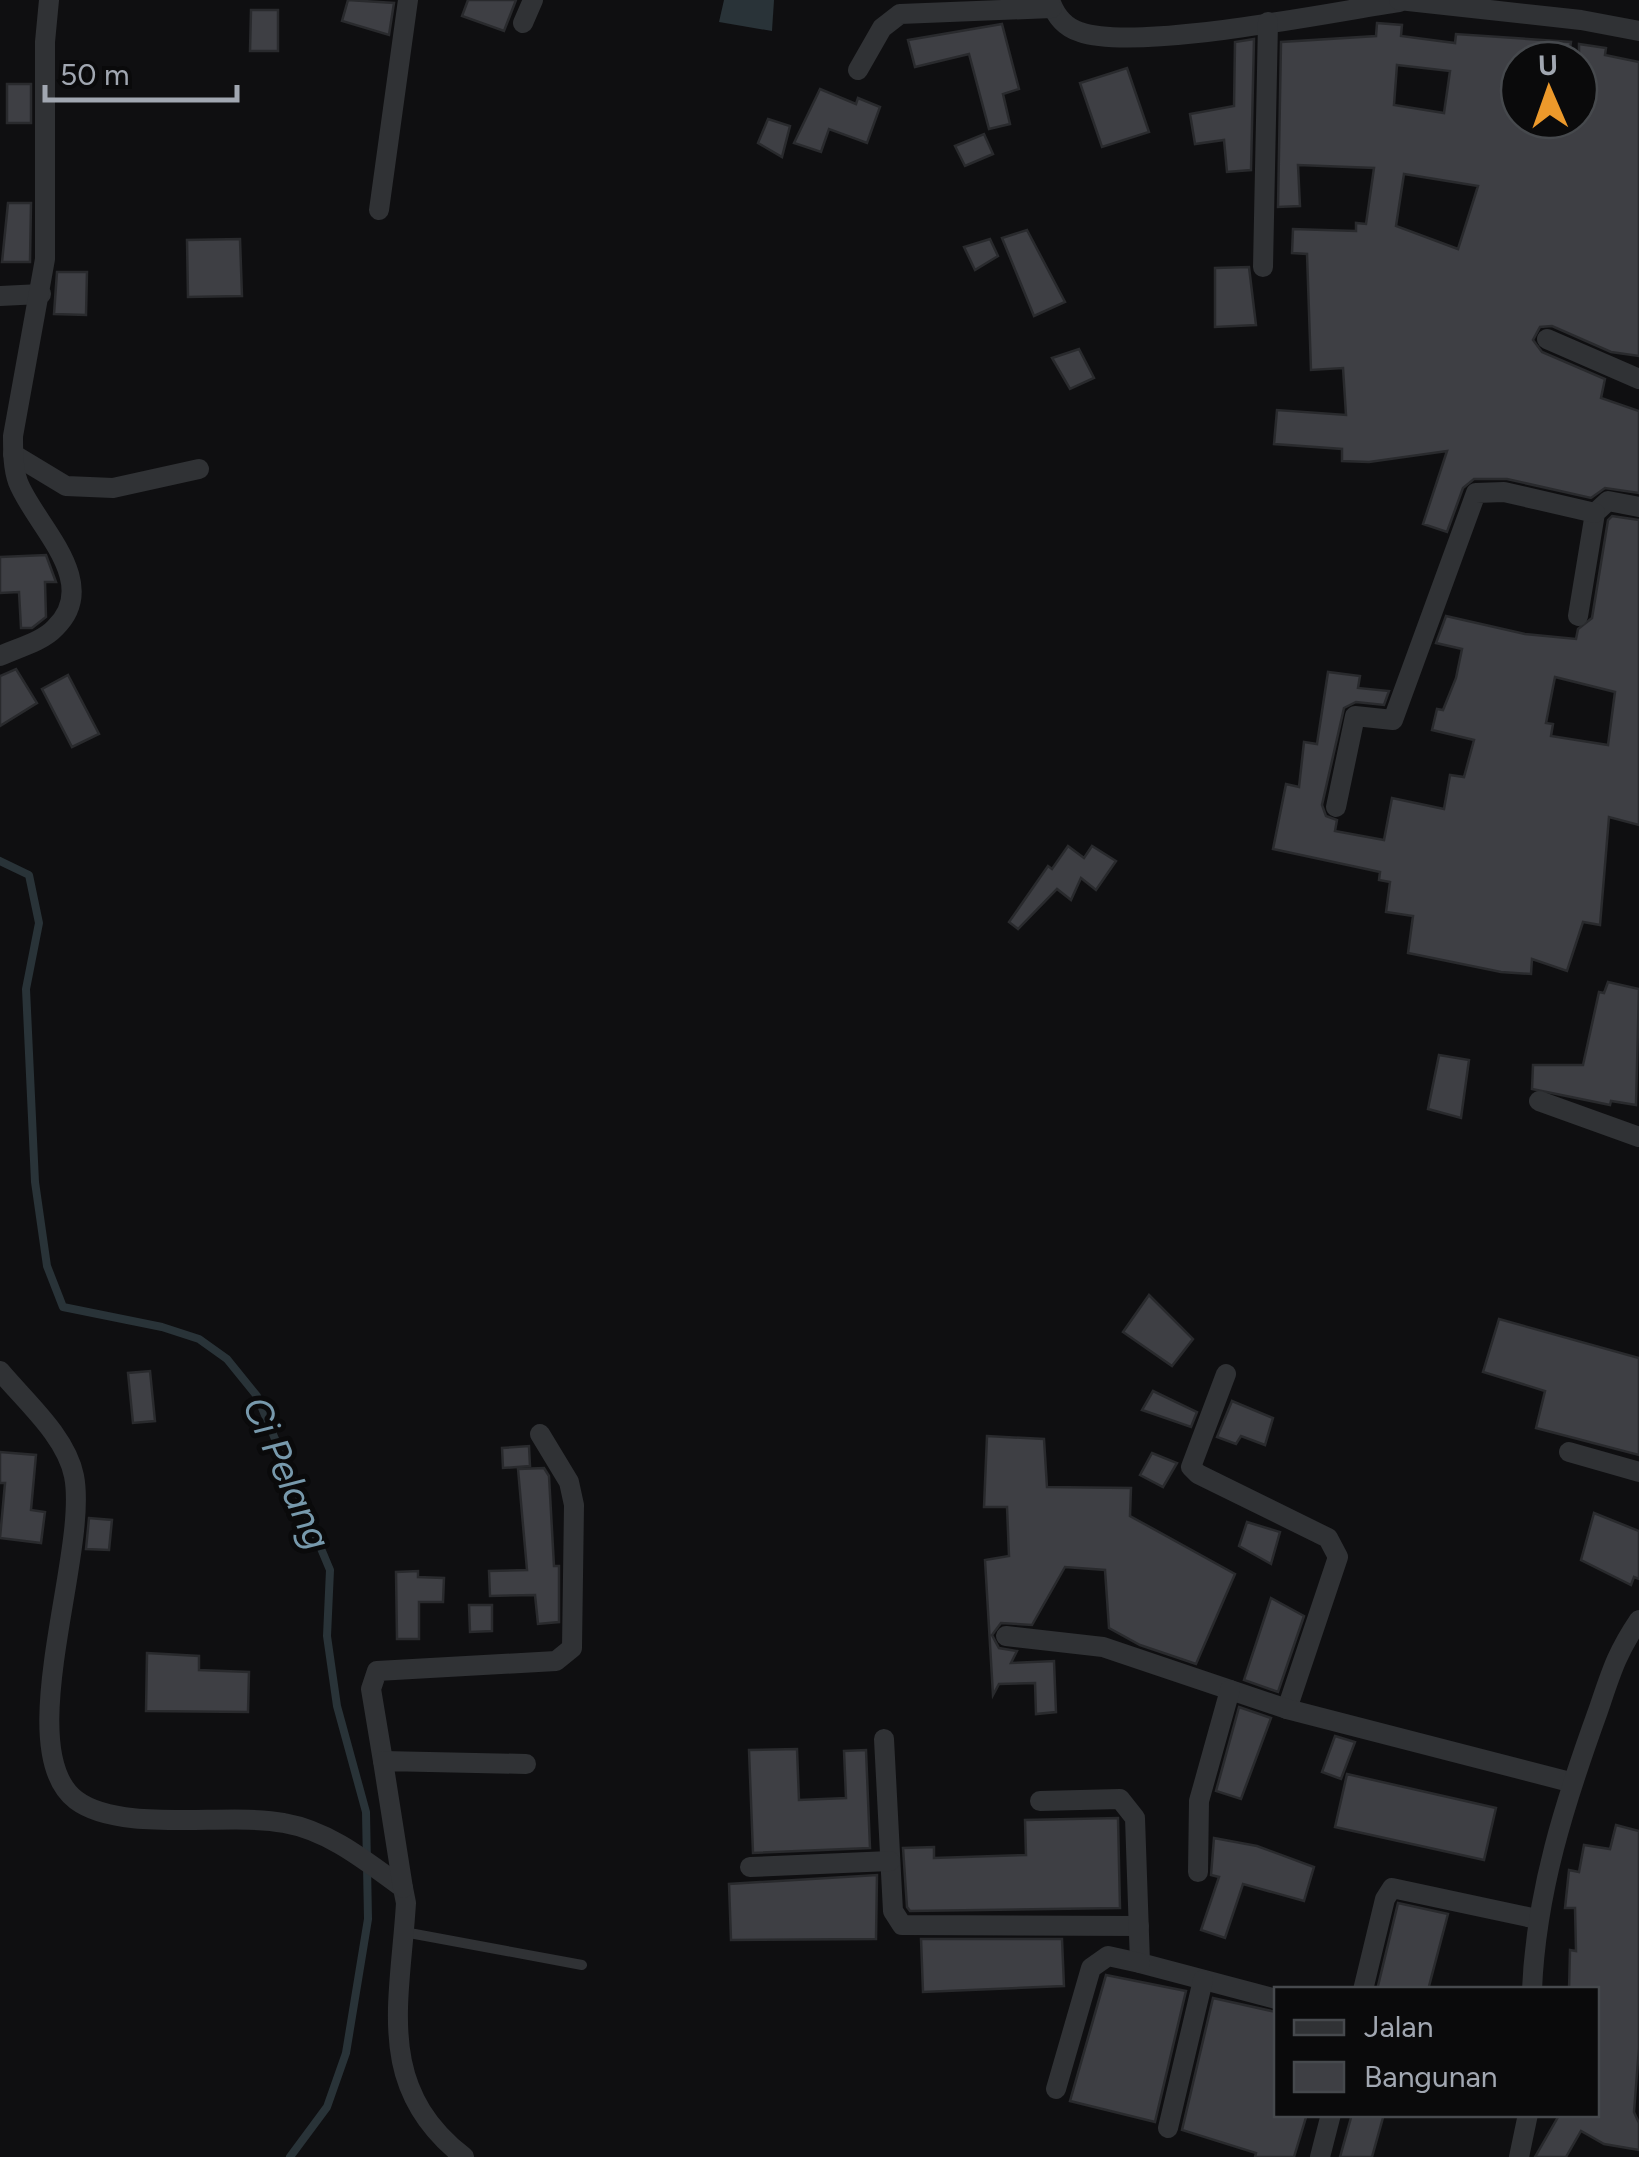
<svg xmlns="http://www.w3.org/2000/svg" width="1639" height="2157" font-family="Figtree,sans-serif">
	<rect width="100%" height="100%" fill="#0f0f11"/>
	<polygon fill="#293338" points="724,0 774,0 772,31 719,22"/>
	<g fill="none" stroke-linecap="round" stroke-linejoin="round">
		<polyline stroke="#293338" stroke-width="8" points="0,861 29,875 39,923 26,989 35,1182 47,1266 63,1307 162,1327 199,1339 227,1359 257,1396 330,1570 327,1636 337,1706 366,1812 368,1919 346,2053 327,2107 290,2157"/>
	</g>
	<g fill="#3e3f44" stroke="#292a2d" stroke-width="2.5" fill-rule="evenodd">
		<polygon points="348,0 394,3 389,35 342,21"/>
		<polygon points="468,0 516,0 504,31 462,16"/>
		<polygon points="251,10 278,10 278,51 250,51"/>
		<path d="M1377 23 1402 25 1401 36 1455 43 1456 34 1571 42 1568 60H1519V120H1579V44L1606 48 1605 55 1639 62V356L1611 352 1552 326 1540 327 1533 340 1542 352 1605 379 1601 398 1639 411V493L1605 488 1591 498 1507 479H1474L1463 488 1447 532 1423 524 1447 451 1369 462 1342 461V449L1274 444 1277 410 1346 415 1343 368 1311 370 1307 254 1292 253 1293 229 1356 231V223L1366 224 1374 168 1298 165 1300 206 1278 207 1281 42 1376 36ZM1397 65 1450 71 1444 113 1394 105ZM1404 174 1478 186 1458 249 1396 226Z"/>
		<polygon points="1002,24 1019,89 1003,94 1010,124 989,129 969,54 915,67 908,40"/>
		<polygon points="1254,39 1251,170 1227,172 1224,140 1195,144 1190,114 1234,106 1235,42"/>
		<polygon points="1127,68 1149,132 1102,147 1080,83"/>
		<rect x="7" y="84" width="24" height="39"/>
		<polygon points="820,89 856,104 858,98 880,107 867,143 829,129 821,152 794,143"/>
		<polygon points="768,119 790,126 782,157 758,143"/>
		<polygon points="984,134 993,154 965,166 955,146"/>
		<polygon points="8,203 31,203 30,262 2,262"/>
		<polygon points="1027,230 1065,302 1034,316 1002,238"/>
		<polygon points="240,239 242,296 188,297 187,240"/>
		<polygon points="990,239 998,256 975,270 964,247"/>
		<polygon points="1249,267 1256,325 1215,327 1215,268"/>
		<polygon points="57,272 87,272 86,315 54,314"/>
		<polygon points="1079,349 1094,378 1070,389 1052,358"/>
		<path d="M1612 516 1639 520V825L1609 817 1600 925 1583 922 1567 971 1532 959 1531 974 1501 972 1408 953 1413 916 1386 912 1390 882 1379 880 1380 872 1273 849 1286 784 1299 787 1304 742 1317 744 1328 672 1360 676 1358 688 1389 691 1384 705 1356 702 1344 708 1322 805 1326 816 1337 820 1335 831 1384 840 1392 798 1444 809 1450 775 1464 777 1474 740 1432 730 1437 709 1443 710 1456 678 1462 649 1436 643 1446 616 1525 634 1576 639 1578 629 1592 618 1608 520ZM1555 677 1615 692 1608 745 1551 736 1553 724 1546 723Z"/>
		<polygon points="46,555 56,582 45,582 46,617 32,628 21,628 19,592 0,593 0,557"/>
		<polygon points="16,669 37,703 0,726 0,676"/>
		<polygon points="68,675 99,734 72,747 42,689"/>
		<polygon points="1068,846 1084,858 1092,846 1116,861 1096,890 1081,878 1071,900 1057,889 1018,929 1009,922 1048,866 1052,869"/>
		<polygon points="1608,982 1639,989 1636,1105 1611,1101 1610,1105 1532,1089 1533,1065 1583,1065 1599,992 1604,993"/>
		<polygon points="1439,1055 1469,1060 1461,1118 1428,1109"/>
		<polygon points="1149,1295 1193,1339 1172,1366 1123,1332"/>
		<polygon points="1499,1319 1639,1358 1639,1455 1536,1428 1545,1391 1483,1372"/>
		<polygon points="150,1371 155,1421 133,1423 128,1373"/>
		<polygon points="1153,1391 1197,1412 1191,1427 1142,1410"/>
		<polygon points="1232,1401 1273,1418 1265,1445 1241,1436 1236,1444 1217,1437"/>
		<polygon points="987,1436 1044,1439 1047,1487 1131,1488 1130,1516 1235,1574 1196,1664 1140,1645 1109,1628 1105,1570 1065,1567 1032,1625 1001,1623 992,1635 999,1648 1017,1651 1011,1663 1054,1661 1056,1712 1036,1714 1035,1683 999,1684 993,1695 985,1560 1009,1556 1007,1507 984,1507"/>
		<polygon points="529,1446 530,1466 503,1468 502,1448"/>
		<polygon points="0,1452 36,1455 31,1510 45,1512 41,1543 0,1538 5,1483 0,1483"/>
		<polygon points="1152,1453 1177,1463 1163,1487 1140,1475"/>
		<polygon points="544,1468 549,1476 554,1566 559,1566 559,1622 538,1624 535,1595 490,1596 489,1571 527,1570 518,1469"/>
		<polygon points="1594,1513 1639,1531 1639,1579 1634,1577 1631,1585 1581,1560"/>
		<polygon points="89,1518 112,1520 109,1550 86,1549"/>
		<polygon points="1247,1522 1280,1532 1271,1564 1239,1546"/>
		<polygon points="418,1571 418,1577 444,1578 443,1602 419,1602 419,1639 397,1639 396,1572"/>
		<polygon points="1271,1598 1304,1616 1278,1692 1244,1680"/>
		<polygon points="469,1605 492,1605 492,1631 470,1632"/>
		<polygon points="147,1653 199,1656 199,1670 249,1672 248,1712 146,1711"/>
		<polygon points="1239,1707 1271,1718 1241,1799 1216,1791"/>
		<polygon points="1335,1736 1355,1742 1341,1779 1322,1772"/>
		<polygon points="797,1749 799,1800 846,1798 844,1751 866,1750 870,1848 753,1853 749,1750"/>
		<polygon points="1347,1774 1496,1808 1484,1860 1335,1827"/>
		<polygon points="1118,1818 1120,1908 910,1911 907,1907 903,1848 934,1847 934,1858 1026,1855 1025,1820"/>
		<polygon points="1616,1825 1639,1831 1639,2048 1634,2112 1639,2123 1639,2150 1604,2144 1581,2131 1566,2157 1535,2157 1558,2117 1553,2114 1596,2114 1596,1990 1569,1990 1570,1950 1576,1951 1575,1908 1565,1908 1569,1870 1579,1872 1584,1845 1610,1849"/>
		<polygon points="1214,1838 1257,1846 1314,1867 1304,1901 1243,1884 1225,1938 1201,1930 1219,1877 1211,1875"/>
		<polygon points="877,1875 876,1939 731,1940 729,1884"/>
		<polygon points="1398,1903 1448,1914 1428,1990 1377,1990"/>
		<polygon points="921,1939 1062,1939 1064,1986 923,1992"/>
		<polygon points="1106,1975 1186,1991 1155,2122 1070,2101"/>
		<polygon points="1213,1998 1276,2012 1276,2114 1307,2114 1294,2157 1255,2157 1256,2153 1182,2130"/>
		<polygon points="1352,2114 1384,2114 1372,2157 1340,2157"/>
	</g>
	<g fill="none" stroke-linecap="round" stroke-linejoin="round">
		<polyline stroke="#303235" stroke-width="10" points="404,1932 582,1965"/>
		<g stroke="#303235" stroke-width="20">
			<path d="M1050 0C1055 15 1064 27 1080 32 1138 52 1331 12 1399 2"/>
			<polyline points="1399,0 1581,20 1639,31"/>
			<polyline points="523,23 533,0"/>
			<polyline points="858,70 882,28 900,14 1052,8"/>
			<polyline points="379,210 408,0"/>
			<polyline points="1263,267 1268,22"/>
			<polyline points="0,296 41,294"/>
			<polyline points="1547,339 1639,379"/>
			<polyline points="13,454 66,486 113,488 199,469"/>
			<polyline points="1578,616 1595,513 1608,501 1639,507"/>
			<path d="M0 656C17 648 42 642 55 628 103 582 34 524 18 482 13 468 13 452 13 436L45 259V42L49 0"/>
			<polyline points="1336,807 1355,716 1393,720 1476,493 1504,492 1595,513"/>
			<polyline points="1539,1101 1639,1137"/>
			<path d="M0 1371C25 1401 66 1436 74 1476 89 1552 10 1750 76 1800 121 1834 229 1812 284 1823 330 1831 367 1862 403 1888L406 1903C400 2003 374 2087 464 2157"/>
			<polyline points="1226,1374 1191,1467 1198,1474 1328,1538 1338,1557 1287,1709"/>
			<polyline points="1569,1452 1639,1472"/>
			<polyline points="1006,1636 1103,1647 1287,1709 1570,1782"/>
			<polyline points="884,1739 893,1911 902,1925 1139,1926"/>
			<polyline points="383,1761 371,1689 377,1671 556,1661 572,1648 574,1505 569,1482 540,1434"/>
			<polyline points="1040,1801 1120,1799 1135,1818 1140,1963 1276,1999"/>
			<polyline points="750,1867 890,1861"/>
			<polyline points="1198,1872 1199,1801 1230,1690"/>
			<polyline points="403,1888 383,1761 526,1764"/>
			<polyline points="1363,1990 1385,1899 1392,1888 1537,1919"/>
			<path d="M1532 1990C1536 1892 1565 1802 1598 1711 1611 1673 1616 1654 1639 1620"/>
			<polyline points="1056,2089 1091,1968 1108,1956 1140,1963"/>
			<polyline points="1168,2128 1203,1980"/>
			<polyline points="1320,2157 1331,2114"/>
			<polyline points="1519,2157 1528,2114"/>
		</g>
	</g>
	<g text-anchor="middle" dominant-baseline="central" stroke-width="10" stroke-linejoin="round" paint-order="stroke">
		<g font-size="38" font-style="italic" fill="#7799ac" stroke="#0a0a0b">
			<text transform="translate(287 1473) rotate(66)">Ci Pelang</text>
		</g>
	</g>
	<rect x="1274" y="1987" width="325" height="130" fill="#0a0a0b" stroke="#46494d" stroke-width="2.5"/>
	<rect x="1294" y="2020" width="50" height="15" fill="#303235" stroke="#46494d" stroke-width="2.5"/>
	<text x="1364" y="2037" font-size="30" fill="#a1a7b1">Jalan</text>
	<rect x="1294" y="2062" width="50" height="30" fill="#3e3f44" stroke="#46494d" stroke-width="2.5"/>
	<text x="1364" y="2087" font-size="30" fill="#a1a7b1">Bangunan</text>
	<g transform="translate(1549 90) rotate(358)"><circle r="48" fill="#0a0a0b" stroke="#46494d" stroke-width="2.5"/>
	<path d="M0-8L18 38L0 25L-18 38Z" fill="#ec992b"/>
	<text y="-15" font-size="28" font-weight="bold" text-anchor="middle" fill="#a1a7b1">U</text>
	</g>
	<path d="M45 85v15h192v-15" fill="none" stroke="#a1a7b1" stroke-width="5"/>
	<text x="60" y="85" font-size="30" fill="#a1a7b1" stroke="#0a0a0b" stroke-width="8" paint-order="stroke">50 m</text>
</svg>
